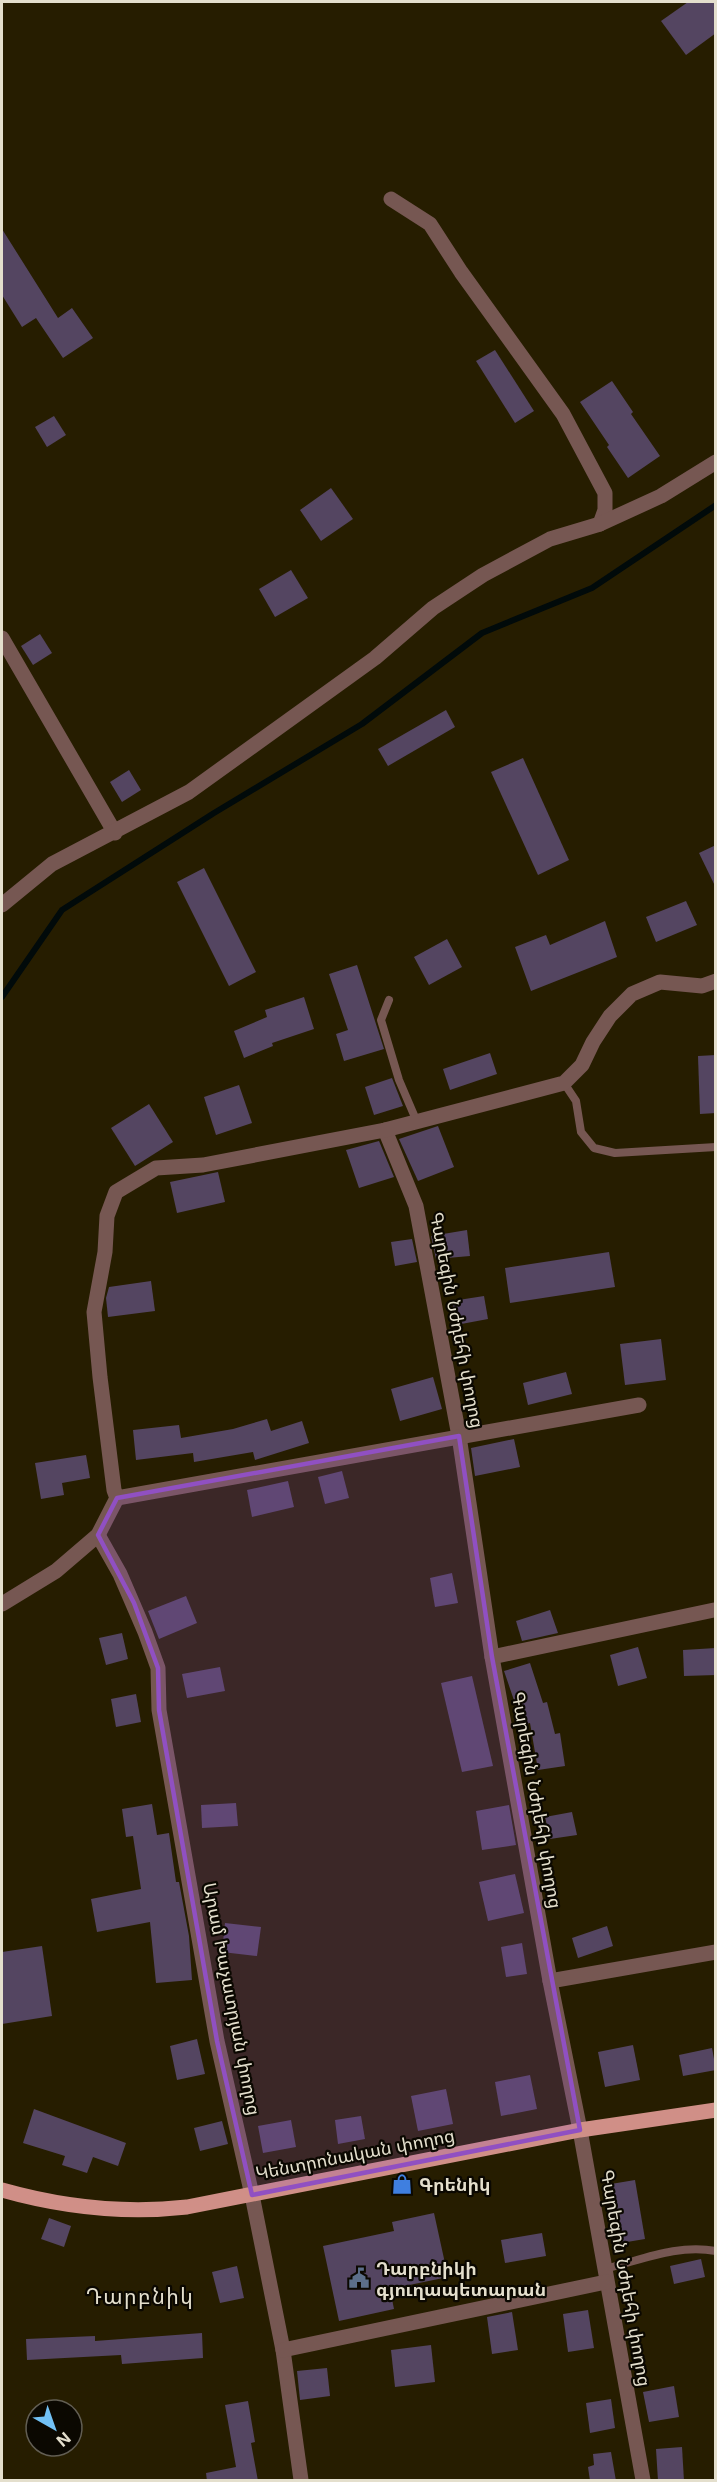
<svg xmlns="http://www.w3.org/2000/svg" width="717" height="2482" font-family="Inter,'Noto Sans Armenian',sans-serif">
	<rect width="100%" height="100%" fill="#261d00"/>
	<g fill="none" stroke-linecap="round" stroke-linejoin="round">
		<polyline stroke="#010a0a" stroke-width="6" points="2,997 62,910 214,813 362,724 482,633 592,588 716,505"/>
	</g>
	<g fill="#544561">
		<polygon points="688,2 716,2 716,33 686,55 661,21"/>
		<polygon points="2,229 58,318 72,308 93,338 63,358 36,318 22,327 2,295"/>
		<polygon points="495,350 534,411 515,423 476,361"/>
		<polygon points="612,381 633,412 631,414 660,456 628,478 607,447 609,445 580,402"/>
		<polygon points="54,416 66,435 47,447 35,427"/>
		<polygon points="331,488 353,519 321,541 300,510"/>
		<polygon points="291,570 308,598 275,617 259,589"/>
		<polygon points="40,634 52,653 33,665 21,646"/>
		<polygon points="446,710 455,727 388,766 378,749"/>
		<polygon points="523,758 569,860 538,875 491,772"/>
		<polygon points="129,770 141,790 122,802 110,782"/>
		<polygon points="716,845 716,888 699,853"/>
		<polygon points="204,868 256,972 229,986 177,882"/>
		<polygon points="686,901 697,925 656,942 646,917"/>
		<polygon points="605,921 617,957 531,991 515,947 546,935 550,945"/>
		<polygon points="447,939 462,967 429,985 414,957"/>
		<polygon points="357,965 384,1049 344,1061 336,1034 348,1030 329,974"/>
		<polygon points="304,997 314,1029 272,1043 273,1046 244,1058 234,1031 267,1017 265,1010"/>
		<polygon points="490,1053 497,1074 450,1090 443,1069"/>
		<polygon points="716,1055 716,1113 700,1114 698,1056"/>
		<polygon points="392,1078 403,1106 374,1115 365,1087"/>
		<polygon points="239,1085 252,1123 216,1135 204,1097"/>
		<polygon points="149,1104 173,1142 135,1166 111,1128"/>
		<polygon points="438,1126 454,1167 418,1181 399,1139"/>
		<polygon points="379,1141 394,1177 359,1188 346,1150"/>
		<polygon points="218,1172 225,1202 177,1213 170,1182"/>
		<polygon points="467,1230 470,1256 436,1259 431,1236"/>
		<polygon points="412,1239 417,1262 395,1266 391,1242"/>
		<polygon points="609,1252 615,1287 510,1303 505,1268"/>
		<polygon points="151,1281 155,1311 108,1317 106,1298 109,1287"/>
		<polygon points="484,1296 488,1319 456,1325 452,1301"/>
		<polygon points="661,1339 666,1380 625,1385 620,1344"/>
		<polygon points="566,1372 572,1394 528,1405 523,1383"/>
		<polygon points="433,1377 442,1409 400,1421 391,1389"/>
		<polygon points="267,1419 271,1431 302,1421 309,1443 255,1460 253,1452 194,1462 193,1453 136,1460 133,1430 179,1425 181,1438 233,1429"/>
		<polygon points="514,1439 520,1467 475,1476 471,1448"/>
		<polygon points="86,1455 90,1478 62,1483 64,1495 41,1499 35,1463"/>
		<polygon points="342,1471 349,1498 325,1504 318,1477"/>
		<polygon points="288,1481 294,1507 252,1517 247,1490"/>
		<polygon points="452,1573 458,1603 435,1607 430,1578"/>
		<polygon points="186,1596 197,1623 159,1639 148,1611"/>
		<polygon points="550,1610 558,1633 522,1641 516,1621"/>
		<polygon points="122,1633 128,1659 106,1665 99,1638"/>
		<polygon points="638,1647 647,1678 618,1686 610,1655"/>
		<polygon points="716,1648 716,1675 684,1676 683,1650"/>
		<polygon points="530,1663 543,1703 547,1702 555,1734 560,1733 565,1766 538,1770 530,1723 518,1726 514,1710 517,1709 504,1671"/>
		<polygon points="220,1667 225,1691 187,1698 182,1674"/>
		<polygon points="472,1676 493,1766 462,1772 441,1683"/>
		<polygon points="136,1694 141,1722 116,1727 111,1699"/>
		<polygon points="236,1803 238,1826 202,1828 201,1805"/>
		<polygon points="152,1804 157,1835 169,1833 176,1882 179,1882 189,1936 192,1980 156,1983 150,1922 97,1932 91,1899 141,1889 133,1836 126,1837 122,1809"/>
		<polygon points="509,1805 516,1845 482,1850 476,1811"/>
		<polygon points="572,1812 577,1835 550,1839 545,1817"/>
		<polygon points="515,1874 524,1913 488,1921 479,1882"/>
		<polygon points="225,1923 261,1927 257,1956 222,1952"/>
		<polygon points="607,1926 613,1946 578,1958 572,1938"/>
		<polygon points="522,1943 527,1974 506,1977 501,1947"/>
		<polygon points="42,1946 52,2016 2,2024 2,1952"/>
		<polygon points="197,2039 205,2074 177,2080 170,2046"/>
		<polygon points="633,2045 640,2080 605,2087 598,2052"/>
		<polygon points="712,2048 716,2070 683,2076 679,2055"/>
		<polygon points="530,2075 537,2109 501,2116 495,2082"/>
		<polygon points="446,2089 453,2124 418,2131 411,2096"/>
		<polygon points="34,2109 126,2143 118,2166 93,2157 87,2173 62,2165 65,2156 23,2143"/>
		<polygon points="361,2116 365,2139 338,2144 335,2120"/>
		<polygon points="291,2120 296,2147 263,2153 258,2126"/>
		<polygon points="222,2121 228,2144 200,2151 194,2128"/>
		<polygon points="635,2180 645,2239 621,2243 611,2184"/>
		<polygon points="434,2213 448,2277 390,2289 394,2309 339,2321 323,2246 394,2231 392,2222"/>
		<polygon points="49,2218 71,2226 64,2247 41,2239"/>
		<polygon points="542,2233 546,2256 505,2263 501,2240"/>
		<polygon points="701,2259 705,2277 674,2284 670,2266"/>
		<polygon points="237,2266 244,2298 220,2303 212,2272"/>
		<polygon points="588,2310 594,2348 568,2352 563,2314"/>
		<polygon points="512,2312 518,2350 492,2354 487,2317"/>
		<polygon points="202,2333 203,2358 122,2364 121,2355 27,2360 26,2339 95,2336 95,2341"/>
		<polygon points="431,2345 435,2382 395,2387 391,2350"/>
		<polygon points="327,2368 330,2396 300,2400 297,2371"/>
		<polygon points="674,2386 679,2417 649,2422 643,2392"/>
		<polygon points="611,2399 615,2428 590,2433 586,2403"/>
		<polygon points="248,2401 255,2442 251,2443 258,2481 207,2481 206,2473 236,2467 225,2405"/>
		<polygon points="682,2447 684,2481 658,2481 656,2449"/>
		<polygon points="611,2452 616,2481 590,2481 588,2467 594,2465 593,2454"/>
	</g>
	<g fill="none" stroke-linecap="round" stroke-linejoin="round">
		<g stroke="#765752" stroke-width="8">
			<polyline points="389,1000 381,1020 399,1080 417,1122"/>
			<polyline points="564,1083 576,1101 581,1132 594,1148 615,1153 716,1147"/>
			<path d="M604 2269C642 2260 676 2244 716 2251"/>
		</g>
		<g stroke="#765752" stroke-width="15">
			<polyline points="391,199 430,224 461,272 563,414 605,493 605,510 600,524"/>
			<polyline points="2,638 115,833"/>
			<polyline points="2,905 52,864 189,792 375,658 433,608 483,575 550,539 600,524 661,496 716,462"/>
			<polyline points="385,1130 416,1206 459,1436 492,1657 550,1981 580,2130 643,2480"/>
			<polyline points="117,1498 639,1405"/>
			<polyline points="98,1535 120,1574 145,1632 158,1668 159,1710 217,2041 252,2195 283,2350 301,2480"/>
			<polyline points="2,1604 56,1571 98,1535 117,1498 114,1490 100,1377 94,1312 105,1252 107,1216 116,1192 156,1168 203,1165 385,1130 564,1083 582,1065 593,1042 610,1016 632,994 660,982 702,986 716,981"/>
			<polyline points="492,1657 714,1610"/>
			<polyline points="550,1981 716,1952"/>
			<polyline points="283,2350 606,2282"/>
		</g>
		<path stroke="#d08f87" stroke-width="15" d="M2 2190C62 2207 124 2214 187 2207L580 2130 716 2110"/>
	</g>
	<path fill="#9050c2" fill-opacity="0.2" stroke="#9050c2" stroke-width="4.5" stroke-linejoin="round" d="M459 1436 492 1657 580 2130 252 2195 217 2041 159 1710 158 1668 134 1603 98 1535 117 1498Z"/>
	<defs>
		<g id="shop-bare" transform="scale(1.62)"><path d="M-5-2.5h2.3a2.7 3.5 0 0 1 5.4 0H5L5.5 6h-11ZM-1.5-2.5h3a1.5 2.3 0 0 0-3 0Z" fill="#3f7fe0" stroke="#0b0801" stroke-width="2.5" paint-order="stroke"/></g>
		<g id="civic-bare" transform="scale(1.62)"><path d="M-.6-6.5H3V-4.5H.6V-3L4-1V1h2V6H-6V1h2V-1L-.6-3ZM-1.2 2.5V6h2.4V2.5Z" fill="#5c6f8a" stroke="#0b0801" stroke-width="2.5" paint-order="stroke"/></g>
	</defs>
	<g fill-rule="evenodd">
		<use href="#shop-bare" x="402" y="2184"/>
		<use href="#civic-bare" x="359" y="2278"/>
	</g>
	<g text-anchor="middle" dominant-baseline="central" stroke-width="4.5" stroke-linejoin="round" paint-order="stroke">
		<g font-size="18" fill="#e4dfcd" stroke="#0b0801">
			<text transform="translate(457 1320) rotate(79)">Գարեգին Նժդեհի փողոց</text>
			<text transform="translate(537 1800) rotate(80)">Գարեգին Նժդեհի փողոց</text>
			<text transform="translate(232 1999) rotate(79)">Արամ Խաչատրյան փողոց</text>
			<text transform="translate(355 2154) rotate(-11)">Կենտրոնական փողոց</text>
			<text transform="translate(626 2278) rotate(80)">Գարեգին Նժդեհի փողոց</text>
		</g>
		<g font-size="18" font-weight="bold" fill="#e4dfcd" stroke="#0b0801" text-anchor="start">
			<text x="419" y="2184">Գրենիկ</text>
			<text x="376" y="2268">Դարբնիկի<tspan x="376" dy="21">գյուղապետարան</tspan></text>
		</g>
		<g font-size="21" letter-spacing="1.5" fill="#e4dfcd" stroke="#0b0801">
			<text x="140" y="2296">Դարբնիկ</text>
		</g>
	</g>
	<rect width="717" height="2482" fill="none" stroke="#e4dfcd" stroke-width="6"/>
	<g transform="translate(54 2428) rotate(140)"><circle r="28" fill="#0b0801" stroke="#625e53" stroke-width="1.5"/>
	<path d="M0-4.5L10 22L0 15L-10 22Z" fill="#72c1f5"/>
	<text y="-9" font-size="16" font-weight="bold" text-anchor="middle" fill="#e4dfcd">N</text>
	</g>
</svg>
